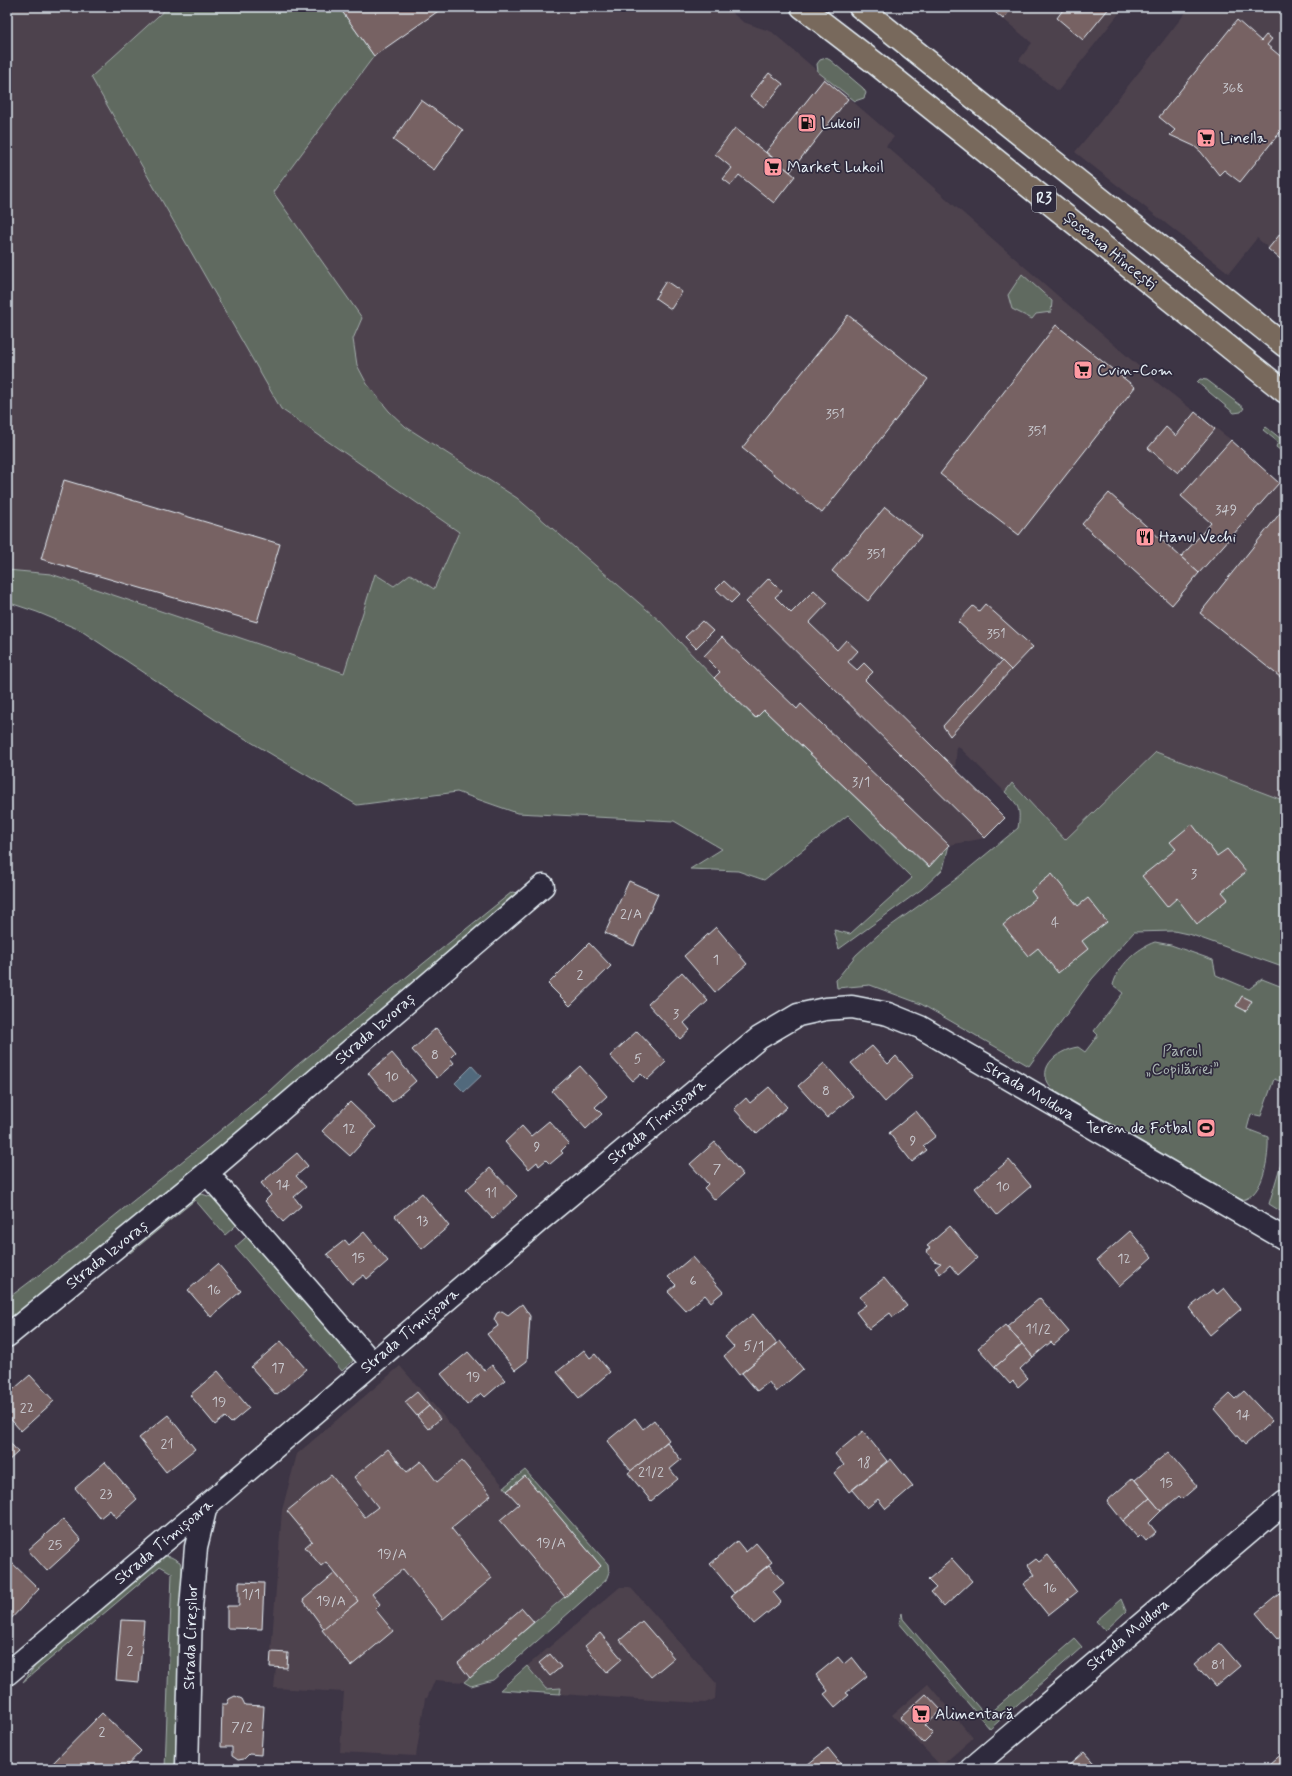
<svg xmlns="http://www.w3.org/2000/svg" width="1292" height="1776" font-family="Mynerve,sans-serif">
	<rect width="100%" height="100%" fill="#3d3545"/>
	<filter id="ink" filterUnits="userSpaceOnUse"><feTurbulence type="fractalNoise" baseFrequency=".025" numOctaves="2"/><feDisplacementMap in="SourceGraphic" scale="8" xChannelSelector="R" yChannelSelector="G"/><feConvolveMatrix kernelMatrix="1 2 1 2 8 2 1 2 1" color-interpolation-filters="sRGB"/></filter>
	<g filter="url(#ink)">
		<g fill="#4e424e">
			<polygon points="7,7 168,7 91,77 281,409 459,532 434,590 410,575 394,586 375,574 344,673 51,574 7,570"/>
			<polygon points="339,7 725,7 743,22 772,32 894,137 886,146 1159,384 1231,440 1285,487 1285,801 1156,752 1065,840 1013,783 1005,792 957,745 955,769 1005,818 985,838 949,845 929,867 764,710 756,718 714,678 660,621 517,498 406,427 389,411 367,384 357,365 353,339 273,192 374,56"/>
			<polygon points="989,7 1124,7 1058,91 1019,60 1032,43"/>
			<polygon points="1190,7 1285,7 1285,263 1257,238 1229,273 1075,152 1099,123"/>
			<polygon points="400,1366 507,1490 525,1476 601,1566 464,1682 435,1680 427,1698 425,1698 416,1756 340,1752 344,1692 274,1688 276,1668 270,1667 282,1510 297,1454"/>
			<polygon points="620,1587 630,1587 716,1683 715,1699 705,1703 667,1701 560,1694 561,1688 546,1689 527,1666"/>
			<polygon points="928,1684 973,1738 941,1766 892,1715"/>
		</g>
		<g fill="#606b60" stroke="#a4aeac">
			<polygon points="168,7 339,7 374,56 273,192 362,318 353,339 357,365 367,384 389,411 406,427 517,498 660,621 714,678 755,718 764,710 928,867 949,845 943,869 922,889 839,949 834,930 850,934 912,878 848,815 764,880 738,871 690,869 722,849 674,821 517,813 457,792 357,805 229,729 80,630 37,612 7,602 7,570 51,574 344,673 375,574 394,586 410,574 434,589 459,532 281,409 91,77"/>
			<polygon points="826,58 830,60 863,88 866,93 864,98 855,101 818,72 817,64 820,60"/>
			<polygon points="1022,274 1052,301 1051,312 1036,314 1032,319 1012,309 1008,295"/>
			<polygon points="1200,379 1207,380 1244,408 1241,412 1234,413 1197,382"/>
			<polygon points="1266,427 1285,442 1285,454 1276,447 1278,442 1263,430"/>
			<path d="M1156 752 1285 801V968L1192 935 1174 931 1134 932 1092 979 1029 1066 921 1004 870 985 837 988 836 980 856 955 878 935 956 879 1018 828C1021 809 1019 805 1005 792L1012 783 1065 840Z"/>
			<polygon points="512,892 522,894 7,1326 7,1299 76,1247 268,1092 295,1067"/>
			<path d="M1155 942 1171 945 1213 960 1216 975 1249 989 1262 979 1285 988V1083L1274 1079 1261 1116 1251 1114 1247 1129 1268 1137C1269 1156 1264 1196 1242 1200L1055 1091C1032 1071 1056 1050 1078 1047L1085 1052 1098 1035 1094 1031 1123 993 1113 985C1118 966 1137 948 1155 942Z"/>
			<polygon points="1285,1150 1285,1214 1269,1204"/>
			<polygon points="199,1193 217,1199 241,1221 225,1235 195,1200 130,1253 125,1246"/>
			<polygon points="251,1233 353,1356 353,1361 342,1371 235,1247"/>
			<polygon points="525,1470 608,1564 609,1572 606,1580 493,1680 471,1686 464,1682 601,1566 525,1476 507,1491 504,1487"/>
			<polygon points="164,1556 171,1557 180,1562 182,1569 175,1769 165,1769 172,1573 160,1566 23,1682 35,1666 145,1568"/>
			<polygon points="1121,1599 1126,1611 1105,1631 1096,1621"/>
			<polygon points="902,1613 903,1619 986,1716 1075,1639 1082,1647 990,1729 899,1623"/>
			<polygon points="527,1666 546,1689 561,1688 560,1694 500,1690"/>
		</g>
		<polygon fill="#51697c" stroke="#8d9fae" points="472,1066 481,1076 464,1092 455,1083"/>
		<g fill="#776264" stroke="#e8f1f8">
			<polygon points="339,7 444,7 374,56"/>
			<polygon points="989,7 1013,7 1003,19"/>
			<polygon points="1065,7 1110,7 1083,40 1057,18"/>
			<polygon points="1237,20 1261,41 1266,35 1272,39 1267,45 1285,60 1285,126 1240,182 1224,170 1219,175 1201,152 1194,146 1170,135 1175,130 1159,117"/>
			<polygon points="769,73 783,84 764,107 750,96"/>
			<polygon points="824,79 848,99 790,172 766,152"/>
			<polygon points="421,100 463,130 434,170 393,140"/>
			<polygon points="735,128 795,176 774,203 739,175 731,185 723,179 732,168 715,154"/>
			<polygon points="1285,228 1285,263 1268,249"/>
			<polygon points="666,281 682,292 671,309 655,298"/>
			<polygon points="848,315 928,379 822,513 742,448"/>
			<polygon points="1056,325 1135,387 1019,535 940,474"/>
			<polygon points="1195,412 1215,429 1178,473 1148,448 1166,427 1176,436"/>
			<polygon points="1231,440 1279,483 1199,573 1181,557 1211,523 1181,496"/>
			<polygon points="64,480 280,544 257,622 41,559"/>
			<polygon points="1109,493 1199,573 1172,605 1082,524"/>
			<polygon points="885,507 921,536 868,601 832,571"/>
			<polygon points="1285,507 1285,681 1200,613"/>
			<polygon points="769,578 782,591 775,597 791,613 814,590 828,603 809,623 837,650 846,640 858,651 848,662 857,670 864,663 873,672 865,680 1005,818 985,838 746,602"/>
			<polygon points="724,581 739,595 731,603 716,589"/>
			<polygon points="985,604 1033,647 1011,670 958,622 973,606 979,611"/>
			<polygon points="702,621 713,631 696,648 685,637"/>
			<polygon points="722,637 797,709 801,704 949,845 929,867 764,710 756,718 714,678 720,672 704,656"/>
			<polygon points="1002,661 1011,670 950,736 943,726"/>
			<polygon points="1192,824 1217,856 1227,849 1246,872 1222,892 1228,899 1197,924 1177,898 1167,907 1142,876 1176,849 1170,842"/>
			<polygon points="1052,874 1078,906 1088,898 1107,922 1082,941 1088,949 1058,973 1038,948 1028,956 1003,925 1036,898 1031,891"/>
			<polygon points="629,881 658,894 634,946 605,933"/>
			<polygon points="716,927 747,964 715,992 684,956"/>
			<polygon points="589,943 611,966 570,1006 548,984"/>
			<polygon points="682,972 708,1001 684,1023 690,1030 680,1039 648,1004"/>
			<polygon points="1242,996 1252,1001 1246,1011 1236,1006"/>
			<polygon points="436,1028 456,1052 450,1058 454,1063 437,1078 412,1050"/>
			<polygon points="637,1031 666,1062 647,1080 641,1074 633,1081 610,1056"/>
			<polygon points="872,1046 888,1064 896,1056 913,1076 885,1102 851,1063"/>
			<polygon points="392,1053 416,1081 392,1102 368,1073"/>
			<polygon points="824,1063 853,1096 827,1118 798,1086"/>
			<polygon points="580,1066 607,1096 595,1107 602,1114 586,1129 552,1091"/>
			<polygon points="769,1087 787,1107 757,1134 734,1109 746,1098 750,1103"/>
			<polygon points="350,1102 376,1127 350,1156 322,1131"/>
			<polygon points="916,1111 936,1136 923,1146 927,1150 912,1162 889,1133"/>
			<polygon points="549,1121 569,1143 561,1151 563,1153 550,1164 546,1160 539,1166 537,1162 529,1169 505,1142 522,1126 531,1136"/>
			<polygon points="715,1142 743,1175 715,1200 704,1188 708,1184 690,1164"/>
			<polygon points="297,1153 308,1166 296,1176 306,1187 294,1197 301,1206 283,1222 265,1201 271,1195 261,1183"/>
			<polygon points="1009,1160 1031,1186 997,1215 975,1188"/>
			<polygon points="490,1168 517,1196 493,1219 466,1190"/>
			<polygon points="422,1193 449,1226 422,1249 395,1216"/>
			<polygon points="950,1226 977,1258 958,1275 950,1265 940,1274 935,1268 941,1263 934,1261 926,1251 930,1248 927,1246"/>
			<polygon points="1130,1231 1152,1257 1119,1286 1097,1260"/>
			<polygon points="364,1232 388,1261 367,1279 364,1275 352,1284 327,1254 345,1240 349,1245"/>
			<polygon points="692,1257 723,1292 711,1302 705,1295 686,1311 668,1292 676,1285 668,1277"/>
			<polygon points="218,1264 241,1291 211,1317 188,1290"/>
			<polygon points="884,1278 907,1306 893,1317 890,1313 869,1329 856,1312 866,1305 860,1297"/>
			<polygon points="1224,1288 1241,1309 1210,1335 1189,1308 1213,1289 1217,1294"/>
			<polygon points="1040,1298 1069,1332 1054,1345 1051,1342 1033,1357 1007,1326"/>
			<polygon points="522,1304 530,1316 527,1361 515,1370 487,1334 498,1326 494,1319 497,1313 502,1311 508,1315"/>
			<polygon points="753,1314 777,1344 739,1375 724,1356 734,1347 725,1337"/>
			<polygon points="1005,1325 1022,1344 995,1367 978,1348"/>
			<polygon points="281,1341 306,1369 276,1395 251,1367"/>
			<polygon points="780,1341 803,1369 776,1392 769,1382 757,1391 742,1373"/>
			<polygon points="1022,1344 1033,1357 1020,1369 1028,1378 1018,1387 1013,1381 1010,1384 995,1367"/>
			<polygon points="584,1350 590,1358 595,1354 610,1372 579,1398 557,1372"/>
			<polygon points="468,1352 485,1371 492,1365 505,1380 485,1397 481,1393 467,1405 441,1374"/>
			<polygon points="218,1371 249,1408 231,1423 225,1417 215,1425 190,1395"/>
			<polygon points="30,1375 54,1401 21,1431 7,1415 7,1395"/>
			<polygon points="1244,1391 1272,1421 1245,1445 1214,1409 1230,1394 1235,1399"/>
			<polygon points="417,1392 429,1406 417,1416 405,1402"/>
			<polygon points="429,1406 440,1419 428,1429 417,1416"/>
			<polygon points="168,1415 195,1449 166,1472 139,1438"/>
			<polygon points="635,1418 643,1429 654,1420 669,1440 631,1471 607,1441"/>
			<polygon points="863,1431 887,1461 849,1492 834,1473 844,1465 835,1454"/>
			<polygon points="7,1439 18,1452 7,1462"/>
			<polygon points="667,1442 681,1460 670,1469 678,1479 651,1501 628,1473"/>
			<polygon points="388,1449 407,1472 421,1461 437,1482 462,1461 491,1495 451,1528 492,1578 443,1619 403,1569 372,1594 380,1604 375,1609 393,1631 351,1666 322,1630 358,1601 326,1562 321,1566 305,1547 312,1541 287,1511 331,1475 365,1517 378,1507 354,1477"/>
			<polygon points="1168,1452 1197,1486 1182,1499 1179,1496 1161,1511 1135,1480"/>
			<polygon points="891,1459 913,1486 886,1509 878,1499 867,1508 852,1490"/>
			<polygon points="105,1462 137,1499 116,1518 110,1510 100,1518 75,1488"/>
			<polygon points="525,1476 601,1566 565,1597 500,1520 519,1504 507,1491"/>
			<polygon points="1133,1478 1150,1498 1123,1521 1107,1501"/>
			<polygon points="1150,1498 1161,1511 1149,1523 1156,1532 1146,1541 1141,1535 1138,1538 1123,1521"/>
			<polygon points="63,1519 81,1540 47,1571 28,1550"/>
			<polygon points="737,1541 746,1552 756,1543 772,1562 734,1593 710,1564"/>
			<polygon points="1048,1555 1077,1592 1048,1615 1023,1584 1035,1575 1028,1565 1036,1559 1039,1562"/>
			<polygon points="952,1559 972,1581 944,1607 931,1592 936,1588 928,1580"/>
			<polygon points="9,1560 39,1589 8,1622 7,1561"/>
			<polygon points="769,1565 784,1583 773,1592 781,1602 754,1624 731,1596"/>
			<polygon points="335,1573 358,1601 324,1629 303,1600"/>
			<polygon points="239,1582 264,1583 262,1629 227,1628 227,1606 239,1606"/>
			<polygon points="1285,1589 1285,1601 1279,1594"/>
			<polygon points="1279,1594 1285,1601 1285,1633 1278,1639 1256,1613"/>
			<polygon points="522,1608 534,1622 470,1678 458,1663"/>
			<polygon points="121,1620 144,1621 139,1682 116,1680"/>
			<polygon points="642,1621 674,1658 651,1677 620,1640"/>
			<polygon points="600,1633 622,1659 607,1672 585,1646"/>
			<polygon points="1220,1643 1240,1666 1215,1687 1195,1664"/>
			<polygon points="271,1652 288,1653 287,1668 270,1667"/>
			<polygon points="550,1654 561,1667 550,1676 539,1663"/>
			<polygon points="838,1657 844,1664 852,1657 867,1676 846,1693 849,1695 835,1707 824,1694 828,1691 816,1675"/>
			<polygon points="926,1694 941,1710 925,1725 933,1733 923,1743 900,1718"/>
			<polygon points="235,1696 242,1699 245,1705 264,1706 261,1755 249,1754 244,1759 238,1760 232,1756 232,1747 221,1747 222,1704 227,1704 229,1699"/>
			<polygon points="102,1713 141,1751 124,1769 47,1769"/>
			<polygon points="828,1748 845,1769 802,1769"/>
			<polygon points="1285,1751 1285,1769 1272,1769 1269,1765"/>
			<polygon points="1084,1752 1099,1769 1071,1769 1068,1766"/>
		</g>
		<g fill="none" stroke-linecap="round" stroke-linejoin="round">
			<g stroke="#e8f1f8" stroke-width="25">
				<g id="minor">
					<polyline points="207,1173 372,1363"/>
					<polyline points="7,1336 207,1173 543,886"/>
					<polyline points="7,1674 206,1506 540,1220 759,1038 798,1015 825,1009 852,1007 888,1014 920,1027 1285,1239"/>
					<polyline points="187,1769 191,1608 196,1547 206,1506"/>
				</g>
			</g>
			<g stroke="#e8f1f8" stroke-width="25">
				<polyline id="tertiary" points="971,1769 1285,1502"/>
			</g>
			<g stroke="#e8f1f8" stroke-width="25">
				<g id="trunk">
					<polyline points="802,7 875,63 1285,392"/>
					<polyline points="860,7 1285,346"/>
				</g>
			</g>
			<use href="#minor" stroke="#2f2a3d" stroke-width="22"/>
			<use href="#tertiary" stroke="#2f2a3d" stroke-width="22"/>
			<use href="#trunk" stroke="#78695c" stroke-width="22"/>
		</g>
	</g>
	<defs>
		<g id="fuel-square" transform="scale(1)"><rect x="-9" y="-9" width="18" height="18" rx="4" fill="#ff9aa2" stroke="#2f2a3d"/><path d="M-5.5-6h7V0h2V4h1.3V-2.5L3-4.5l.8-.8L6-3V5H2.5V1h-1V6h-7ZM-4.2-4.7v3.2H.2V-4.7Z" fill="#111"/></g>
		<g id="supermarket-square" transform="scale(1)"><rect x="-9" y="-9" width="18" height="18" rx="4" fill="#ff9aa2" stroke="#2f2a3d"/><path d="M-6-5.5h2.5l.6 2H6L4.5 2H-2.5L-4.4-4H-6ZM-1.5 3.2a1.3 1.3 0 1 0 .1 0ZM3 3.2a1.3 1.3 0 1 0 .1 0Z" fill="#111"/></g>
		<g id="restaurant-square" transform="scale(1)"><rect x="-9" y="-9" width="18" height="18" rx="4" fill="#ff9aa2" stroke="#2f2a3d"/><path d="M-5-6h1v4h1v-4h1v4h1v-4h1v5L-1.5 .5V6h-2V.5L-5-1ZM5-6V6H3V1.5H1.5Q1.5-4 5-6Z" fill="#111"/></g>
		<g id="stadium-square" transform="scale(1)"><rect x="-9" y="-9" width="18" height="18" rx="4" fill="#ff9aa2" stroke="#2f2a3d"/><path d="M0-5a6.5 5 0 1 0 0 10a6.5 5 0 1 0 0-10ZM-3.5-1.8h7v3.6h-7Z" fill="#111"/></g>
	</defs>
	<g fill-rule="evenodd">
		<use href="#fuel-square" x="807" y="123"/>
		<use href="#supermarket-square" x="1206" y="138"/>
		<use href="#supermarket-square" x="773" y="167"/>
		<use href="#supermarket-square" x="1083" y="370"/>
		<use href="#restaurant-square" x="1145" y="537"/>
		<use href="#stadium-square" x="1206" y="1128"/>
		<use href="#supermarket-square" x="921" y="1714"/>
	</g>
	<g text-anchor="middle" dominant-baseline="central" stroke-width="3.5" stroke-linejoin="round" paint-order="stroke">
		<g font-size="14" fill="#cccdd3">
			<text x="1233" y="88">368</text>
			<text x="835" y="414">351</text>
			<text x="1037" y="431">351</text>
			<text x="1226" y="510">349</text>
			<text x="876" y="554">351</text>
			<text x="996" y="634">351</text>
			<text x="861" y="782">3/1</text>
			<text x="1194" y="874">3</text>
			<text x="631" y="914">2/A</text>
			<text x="1055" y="923">4</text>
			<text x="716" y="960">1</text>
			<text x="580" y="975">2</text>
			<text x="676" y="1014">3</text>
			<text x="435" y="1055">8</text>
			<text x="638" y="1059">5</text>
			<text x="392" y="1077">10</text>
			<text x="826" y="1091">8</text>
			<text x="349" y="1129">12</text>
			<text x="913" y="1141">9</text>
			<text x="537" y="1147">9</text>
			<text x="717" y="1169">7</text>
			<text x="283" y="1185">14</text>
			<text x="1003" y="1187">10</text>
			<text x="491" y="1193">11</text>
			<text x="422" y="1221">13</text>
			<text x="358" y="1258">15</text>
			<text x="1124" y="1259">12</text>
			<text x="693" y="1281">6</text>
			<text x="214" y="1290">16</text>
			<text x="1038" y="1329">11/2</text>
			<text x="754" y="1346">5/1</text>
			<text x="278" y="1368">17</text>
			<text x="473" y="1377">19</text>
			<text x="219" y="1402">19</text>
			<text x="27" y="1408">22</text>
			<text x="1243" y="1415">14</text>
			<text x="167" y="1444">21</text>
			<text x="864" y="1463">18</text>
			<text x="651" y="1472">21/2</text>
			<text x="1166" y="1483">15</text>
			<text x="106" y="1494">23</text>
			<text x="551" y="1543">19/A</text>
			<text x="55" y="1545">25</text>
			<text x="392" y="1554">19/A</text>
			<text x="1050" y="1588">16</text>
			<text x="251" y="1594">1/1</text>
			<text x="331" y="1601">19/A</text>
			<text x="130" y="1651">2</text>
			<text x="1218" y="1665">81</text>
			<text x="242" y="1727">7/2</text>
			<text x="102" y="1732">2</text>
		</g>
		<rect fill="#2f2a3d" stroke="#b0b5c0" stroke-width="1" x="1032" y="186" width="24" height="26" rx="3"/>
		<g font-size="15" font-weight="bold" fill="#e8f1f8">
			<text x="1044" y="199">R3</text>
		</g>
		<g font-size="16" fill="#e8f1f8" stroke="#2f2a3d" text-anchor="start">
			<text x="821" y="123">Lukoil</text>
			<text x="1220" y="138">Linella</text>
			<text x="787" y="167">Market Lukoil</text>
			<text x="1097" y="370">Cvin-Com</text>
			<text x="1159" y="537">Hanul Vechi</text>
			<text x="1192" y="1128" text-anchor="end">Teren de Fotbal</text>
			<text x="935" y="1714">Alimentară</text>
		</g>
		<g font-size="16" fill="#e8f1f8" stroke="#2f2a3d">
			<text transform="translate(1110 251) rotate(39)">Șoseaua Hîncești</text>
			<text transform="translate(375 1029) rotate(-41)">Strada Izvoraș</text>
			<text transform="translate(1029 1091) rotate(30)">Strada Moldova</text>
			<text transform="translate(657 1122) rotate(-40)">Strada Timișoara</text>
			<text transform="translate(107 1255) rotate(-39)">Strada Izvoraș</text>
			<text transform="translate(410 1331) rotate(-40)">Strada Timișoara</text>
			<text transform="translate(164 1542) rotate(-40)">Strada Timișoara</text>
			<text transform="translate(1128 1635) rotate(-40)">Strada Moldova</text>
			<text transform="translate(191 1637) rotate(-88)">Strada Cireșilor</text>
		</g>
		<g font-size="16" fill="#abb5b4" stroke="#2f2a3d">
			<text x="1182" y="1051">Parcul<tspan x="1182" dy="18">„Copilăriei”</tspan></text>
		</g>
	</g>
	<rect width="1292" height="1776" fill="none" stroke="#2f2a3d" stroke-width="24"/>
	<rect x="12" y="12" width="1268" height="1752" fill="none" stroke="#e8f1f8" stroke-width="1.5" filter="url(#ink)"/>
</svg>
